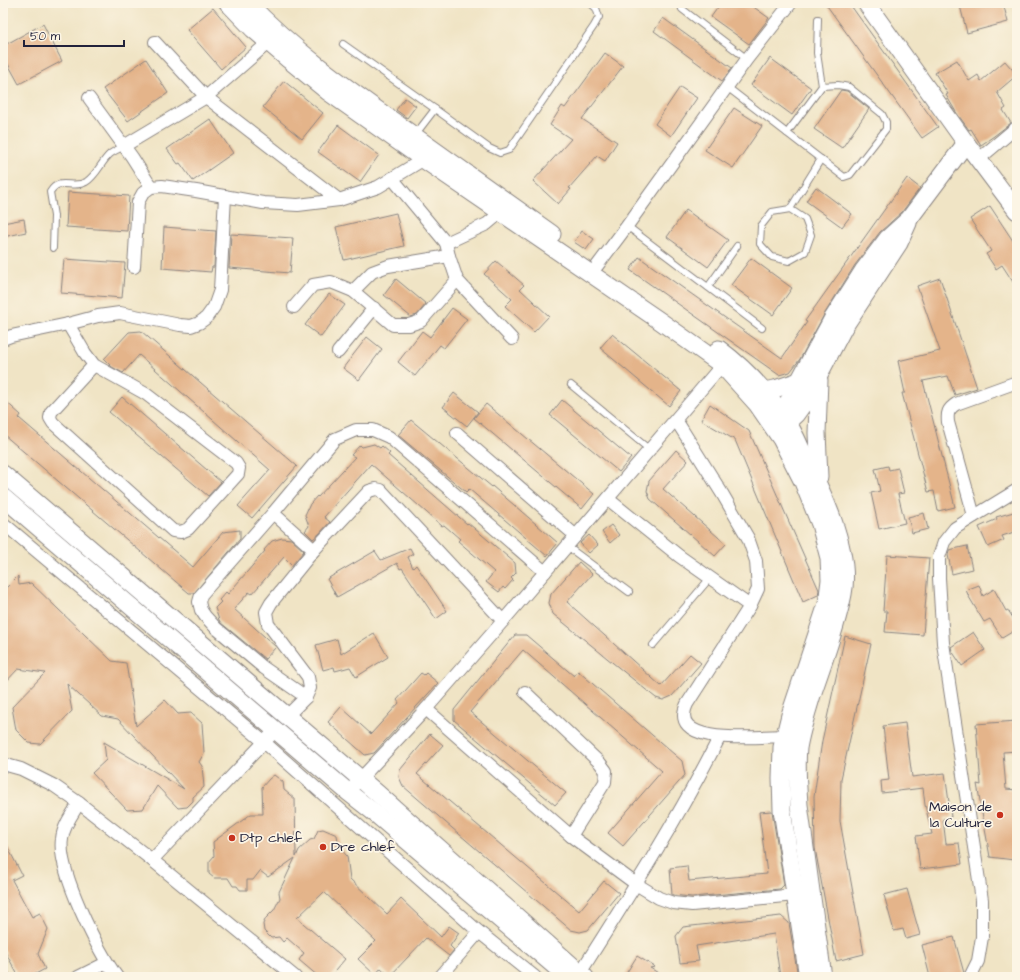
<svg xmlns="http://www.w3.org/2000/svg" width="1020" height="980" font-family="'Architects Daughter',sans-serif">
	<rect width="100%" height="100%" fill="#fcf5e5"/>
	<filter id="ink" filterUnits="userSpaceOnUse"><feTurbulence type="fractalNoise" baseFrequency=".025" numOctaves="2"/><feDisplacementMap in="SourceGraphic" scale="8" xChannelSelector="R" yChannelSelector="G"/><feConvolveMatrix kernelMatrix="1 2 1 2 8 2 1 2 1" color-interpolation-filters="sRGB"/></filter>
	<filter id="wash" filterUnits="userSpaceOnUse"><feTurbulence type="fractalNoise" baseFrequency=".012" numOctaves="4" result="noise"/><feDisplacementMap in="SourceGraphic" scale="16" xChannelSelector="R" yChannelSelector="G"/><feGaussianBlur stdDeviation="0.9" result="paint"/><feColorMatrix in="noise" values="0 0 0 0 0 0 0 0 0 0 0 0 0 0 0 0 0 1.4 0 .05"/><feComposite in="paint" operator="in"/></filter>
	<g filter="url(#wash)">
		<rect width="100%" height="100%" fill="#f0e4c5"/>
		<g id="blocks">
			<g fill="#e4b48a">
				<polygon points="721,3 748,3 769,18 749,44 711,17"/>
				<polygon points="825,3 849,3 938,127 922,138"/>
				<polygon points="971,3 1003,3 1008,22 967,33 960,6"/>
				<polygon points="213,8 246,47 221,69 187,30"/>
				<polygon points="663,18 732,68 722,81 654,31"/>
				<polygon points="43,24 62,61 19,84 8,64 6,65 3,59 3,46"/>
				<polygon points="605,53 623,66 582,119 617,142 605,161 597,156 569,188 571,189 558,204 533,181 571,139 550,125 562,106 565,108"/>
				<polygon points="770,58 811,88 792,115 751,85"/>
				<polygon points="146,59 168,93 128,121 103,89"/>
				<polygon points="957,60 969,81 978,75 981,81 1005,61 1017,75 997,92 1006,108 1003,110 1011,123 994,136 981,145 971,129 969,130 956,112 946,95 948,94 935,73"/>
				<polygon points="284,81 323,113 302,139 263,107"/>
				<polygon points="680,87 697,98 671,136 655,124"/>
				<polygon points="841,90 847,91 869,109 842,148 814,129"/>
				<polygon points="405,98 416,106 407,118 396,110"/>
				<polygon points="734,108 762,126 733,168 705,150"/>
				<polygon points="210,119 233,153 193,181 180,163 178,164 167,149"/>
				<polygon points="338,125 379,155 360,182 318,152"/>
				<polygon points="907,178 920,188 902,212 880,232 855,265 825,313 800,359 790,372 779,375 630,270 639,257 782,358 807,322 805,321"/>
				<polygon points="816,187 852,214 842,227 806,201"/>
				<polygon points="68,192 129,196 127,231 66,227"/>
				<polygon points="990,206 1017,247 1017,288 1002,265 996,269 986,254 991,251 970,219"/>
				<polygon points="686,210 728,240 708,267 667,237"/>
				<polygon points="396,213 404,246 344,260 336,227"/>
				<polygon points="24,219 26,232 3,237 3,223"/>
				<polygon points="164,227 216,231 214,267 212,267 211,272 162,268"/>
				<polygon points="582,231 594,239 586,250 574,242"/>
				<polygon points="231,234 293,238 290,273 229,268"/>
				<polygon points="751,258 792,288 773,315 731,285"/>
				<polygon points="64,259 125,263 122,298 61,293"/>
				<polygon points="496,261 524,285 520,289 549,316 534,332 505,306 512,299 484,274"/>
				<polygon points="940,278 977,388 955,395 948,376 923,381 955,507 938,511 934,491 928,492 902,393 905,393 898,361 940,351 917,286"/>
				<polygon points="396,279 426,304 417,315 411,317 384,295"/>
				<polygon points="329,294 345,305 321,337 305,325"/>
				<polygon points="452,308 467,319 444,348 440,345 415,376 398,362 422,331 430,337"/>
				<polygon points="141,331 297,466 252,518 238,506 270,470 139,355 123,373 112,367 104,359 129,332"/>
				<polygon points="612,334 681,391 669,406 600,348"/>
				<polygon points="367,337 382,349 359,380 343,368"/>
				<polygon points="454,393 478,412 467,426 443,407"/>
				<polygon points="122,397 221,482 208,496 109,412"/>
				<polygon points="3,399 21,415 19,418 193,567 223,532 240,530 240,539 194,593 189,593 3,434"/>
				<polygon points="562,400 631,458 619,472 550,415"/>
				<polygon points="486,404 594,494 582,509 474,418"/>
				<polygon points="710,404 749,431 819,590 818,595 803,602 735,440 701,420"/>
				<polygon points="411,420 492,487 492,486 558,543 547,556 469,489 466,492 398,435"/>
				<polygon points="374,444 380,448 382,446 390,453 388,455 467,524 468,523 515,563 516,573 511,578 513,580 505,589 503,587 499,592 486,582 494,572 458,541 460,539 444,525 442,526 371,464 324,517 330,522 319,534 313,539 305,531 309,526 305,515 310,504 317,496 318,497 355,457 351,455 360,445 362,447"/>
				<polygon points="676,450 688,461 663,489 726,544 715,556 650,499 647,491 649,481"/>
				<polygon points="888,466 889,470 898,468 904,493 898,494 905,523 879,529 871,493 880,491 875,469"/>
				<polygon points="1017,511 1017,531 1002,536 1004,540 988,547 979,527 997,519 996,517"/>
				<polygon points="924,513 928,529 912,533 908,517"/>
				<polygon points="611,525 619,535 610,543 602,532"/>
				<polygon points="589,535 598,545 589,553 580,543"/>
				<polygon points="282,538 291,539 304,551 292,565 284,557 252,594 249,592 234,609 276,647 265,659 221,623 219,620 215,608 221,602 219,600 226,592 228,594 265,551 264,550 272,541"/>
				<polygon points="967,546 972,569 952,574 948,555 949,550"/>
				<polygon points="410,548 413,554 408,557 413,568 416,565 447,611 436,619 402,568 400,569 397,563 337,597 327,579 375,551 381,560"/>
				<polygon points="887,555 929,558 923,635 885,632 887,611 883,611"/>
				<polygon points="579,562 592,574 567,602 661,686 690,654 701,663 672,696 663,700 656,698 553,614 549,603 551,594"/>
				<polygon points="18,576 19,585 31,583 112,661 126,663 136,726 165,700 178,714 191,713 202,723 204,753 199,762 202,766 204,787 193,797 193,801 187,807 178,808 157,786 143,809 127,810 92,773 106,760 104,742 184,789 118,719 102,716 67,684 72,711 40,744 29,743 16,730 12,707 45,673 18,669 3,685 3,591"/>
				<polygon points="979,585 983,596 994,589 1006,611 1008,610 1017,624 1017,629 1002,638 990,619 984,622 969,597 966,590"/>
				<polygon points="973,632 985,650 962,666 952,651 951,647"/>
				<polygon points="374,633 388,657 356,677 350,667 335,671 334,667 323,670 316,645 337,639 341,654"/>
				<polygon points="515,635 526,635 574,676 578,671 682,761 685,775 623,846 608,833 662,771 523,650 470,712 566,793 555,805 454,720 454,710"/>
				<polygon points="845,636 871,644 841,779 840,821 864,954 836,961 815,848 814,796 822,741"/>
				<polygon points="421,673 424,675 426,673 438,683 374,753 365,755 328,722 341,707 371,734 399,703 397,700"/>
				<polygon points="1017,721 1017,751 1003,752 1006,789 1017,790 1017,839 1014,860 990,857 977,784 981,785 976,724"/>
				<polygon points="905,723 912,777 945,773 951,817 943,819 946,844 959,843 962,864 920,869 916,836 932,834 925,805 923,788 882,793 881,781 889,780 883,726"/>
				<polygon points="430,734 443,745 417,774 579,911 604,881 619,893 588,930 580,932 571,930 403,786 399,777 400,770"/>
				<polygon points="274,775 283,782 284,790 295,799 296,857 299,850 310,840 314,839 318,830 323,829 337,835 339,847 347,856 350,879 387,914 401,899 441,937 449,926 459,933 450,946 454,950 449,956 426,938 390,976 381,968 375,975 358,959 376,941 324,892 297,918 345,959 330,977 319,977 299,960 304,953 287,938 283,942 279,937 271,938 264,931 263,924 266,918 274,910 280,898 279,892 295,858 268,877 260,871 253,880 247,880 247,890 240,890 237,886 233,886 228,878 214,878 209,874 209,862 214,856 213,842 251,814 263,814 262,787 269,779"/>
				<polygon points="772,811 784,885 780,889 692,897 672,895 670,868 687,866 689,881 767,874 759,812"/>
				<polygon points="3,838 22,875 12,880 32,917 40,913 48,929 38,954 45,969 30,977 19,977 3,948"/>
				<polygon points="907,889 920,935 906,939 903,929 894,931 884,895"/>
				<polygon points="781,916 789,923 798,977 780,977 774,934 696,946 699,961 680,963 676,936 683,927"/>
				<polygon points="954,937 964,973 963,977 930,977 922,945"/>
				<polygon points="637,956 655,967 650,968 665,977 624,977"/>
			</g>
		</g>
	</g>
	<g filter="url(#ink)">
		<use href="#blocks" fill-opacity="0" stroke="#898380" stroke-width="1"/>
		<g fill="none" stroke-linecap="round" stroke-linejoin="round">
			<g stroke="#898380" stroke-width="8">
				<g id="service">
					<polyline points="682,9 747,59"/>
					<polyline points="343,44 435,109 415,135"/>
					<polyline points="727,87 844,177 850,175 886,129 886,122 882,114 849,87 838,85 822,86"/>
					<polyline points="435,109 489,148 500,153 509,150 594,26 599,17 596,8 590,3"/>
					<polyline points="787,133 822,86 817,53 818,19"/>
					<polyline points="790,209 805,219 811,235 805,252 789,261 772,257 760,244 761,226 772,212 790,209 821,159"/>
					<polyline points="627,226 762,328"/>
					<path d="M53 248 54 216 50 192C60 176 72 190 86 182 97 175 101 162 110 154 114 151 119 149 124 146"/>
					<polyline points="708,287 737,246"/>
					<polyline points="571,385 650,450"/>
					<polyline points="568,547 629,592"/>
					<polyline points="653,645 710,578"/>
				</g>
			</g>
			<g stroke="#898380" stroke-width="14">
				<g id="minor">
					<polyline points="155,42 206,97 339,200"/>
					<polyline points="89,98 132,157 151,187"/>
					<polyline points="124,146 206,97 269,42"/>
					<polyline points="979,159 1017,127"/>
					<polyline points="392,178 446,243 449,256 457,280 512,339"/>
					<polyline points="446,243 487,224 500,213"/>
					<polyline points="597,266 627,226 747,59 791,3"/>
					<polyline points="134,267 138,202 143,193 151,187 162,186 196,191 263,203 298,205 339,200 378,187 429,156"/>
					<polyline points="353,291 372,272 388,266 449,256"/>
					<polyline points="294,307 313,285 331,282 353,291 393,325 409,325 421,321 457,280"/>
					<polyline points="68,324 85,353 94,365 146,394 236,463 239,468 238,474 188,529 181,532 173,531 53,423 50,418 51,412 94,365"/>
					<polyline points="3,339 11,336 68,324 98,316 120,313 180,325 191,326 199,323 206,318 214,307 220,290 225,196"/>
					<polyline points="338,352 374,308"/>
					<path d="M676 420 723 495 748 538 756 561 758 589 750 606 687 704C666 748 763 736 785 736"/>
					<polyline points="457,433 576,536"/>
					<polyline points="608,499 679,556 750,606"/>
					<polyline points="273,513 314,550"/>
					<path d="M974 516 948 422C947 413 948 409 956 404L1017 382"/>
					<polyline points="3,523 264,742 479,932 535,977"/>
					<polyline points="525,692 600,763 606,771 605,782 571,836"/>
					<polyline points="306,697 310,688 308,677 268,624 266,612 271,603 314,550 369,491 376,489 381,490 503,621"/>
					<polyline points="426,709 571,836 636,884 659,898 673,903 692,905 795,895"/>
					<polyline points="287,716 306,697 264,668 216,628 205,616 201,610 199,602 201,595 273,513 335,439 356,430 373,430 389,437 545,572"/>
					<polyline points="3,764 21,769 53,785 79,803 152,860 295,977"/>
					<polyline points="348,792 426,709 503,621 722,365"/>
					<path d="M79 803C73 813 63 826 62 839 57 870 98 951 117 977"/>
					<polyline points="152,860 270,736"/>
					<path d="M580 973C629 896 678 819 719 738"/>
					<polyline points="3,976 4,977"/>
					<polyline points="78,977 106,963"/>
					<polyline points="440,977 479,932"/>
					<polyline points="970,977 978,961 982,937 982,900 943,643 939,578 939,557 944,542 955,528 1017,490"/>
				</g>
			</g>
			<g stroke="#898380" stroke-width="19">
				<g id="secondary">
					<polyline points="228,3 253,29 289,60 327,91 423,159 660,321 722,365 757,404 781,439 803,482 820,524 829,558 830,580 827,604 790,715 782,747 781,778 782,810 808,977"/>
					<path d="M248 3C292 49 344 86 396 123 448 160 500 197 552 234"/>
					<polyline points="866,3 966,143 1017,211"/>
					<path d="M719 349C742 366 763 388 780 411 789 423 796 437 802 451 821 489 852 551 843 594 836 629 823 662 812 695 807 712 801 730 798 748 796 767 798 786 799 805L823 977"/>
					<polyline points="763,391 775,389 799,381"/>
					<polyline points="774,418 781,412 792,396 799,381 833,318 863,271 888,238 909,219 966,143"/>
					<polyline points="780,429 796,414 804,403 844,327 899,243 908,223"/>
					<polyline points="3,474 377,793 585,977"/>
					<polyline points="819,477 817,433 819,380"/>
					<polyline points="3,497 348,792 371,810 564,974"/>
				</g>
			</g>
			<use href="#service" stroke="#fff" stroke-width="6"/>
			<use href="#minor" stroke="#fff" stroke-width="12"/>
			<use href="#secondary" stroke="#fff" stroke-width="17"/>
		</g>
	</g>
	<g fill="#c8321e" stroke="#fcf5e5" stroke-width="1.5">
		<circle cx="1000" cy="815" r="4"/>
		<circle cx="232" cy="838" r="4"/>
		<circle cx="323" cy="847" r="4"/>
	</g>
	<g text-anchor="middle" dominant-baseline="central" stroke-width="3.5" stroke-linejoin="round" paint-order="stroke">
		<g font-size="14" fill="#22223b" stroke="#fcf5e5" text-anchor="start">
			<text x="992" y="807" text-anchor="end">Maison de<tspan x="992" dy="16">la Culture</tspan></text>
			<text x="240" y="838">Dtp chlef</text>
			<text x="331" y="847">Dre chlef</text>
		</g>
	</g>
	<rect width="1020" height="980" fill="none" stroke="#fcf5e5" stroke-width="16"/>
	<path d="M24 40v6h100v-6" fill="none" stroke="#22223b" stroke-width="2"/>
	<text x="30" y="40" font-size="12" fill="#22223b" stroke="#fcf5e5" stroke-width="3" paint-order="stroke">50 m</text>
</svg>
